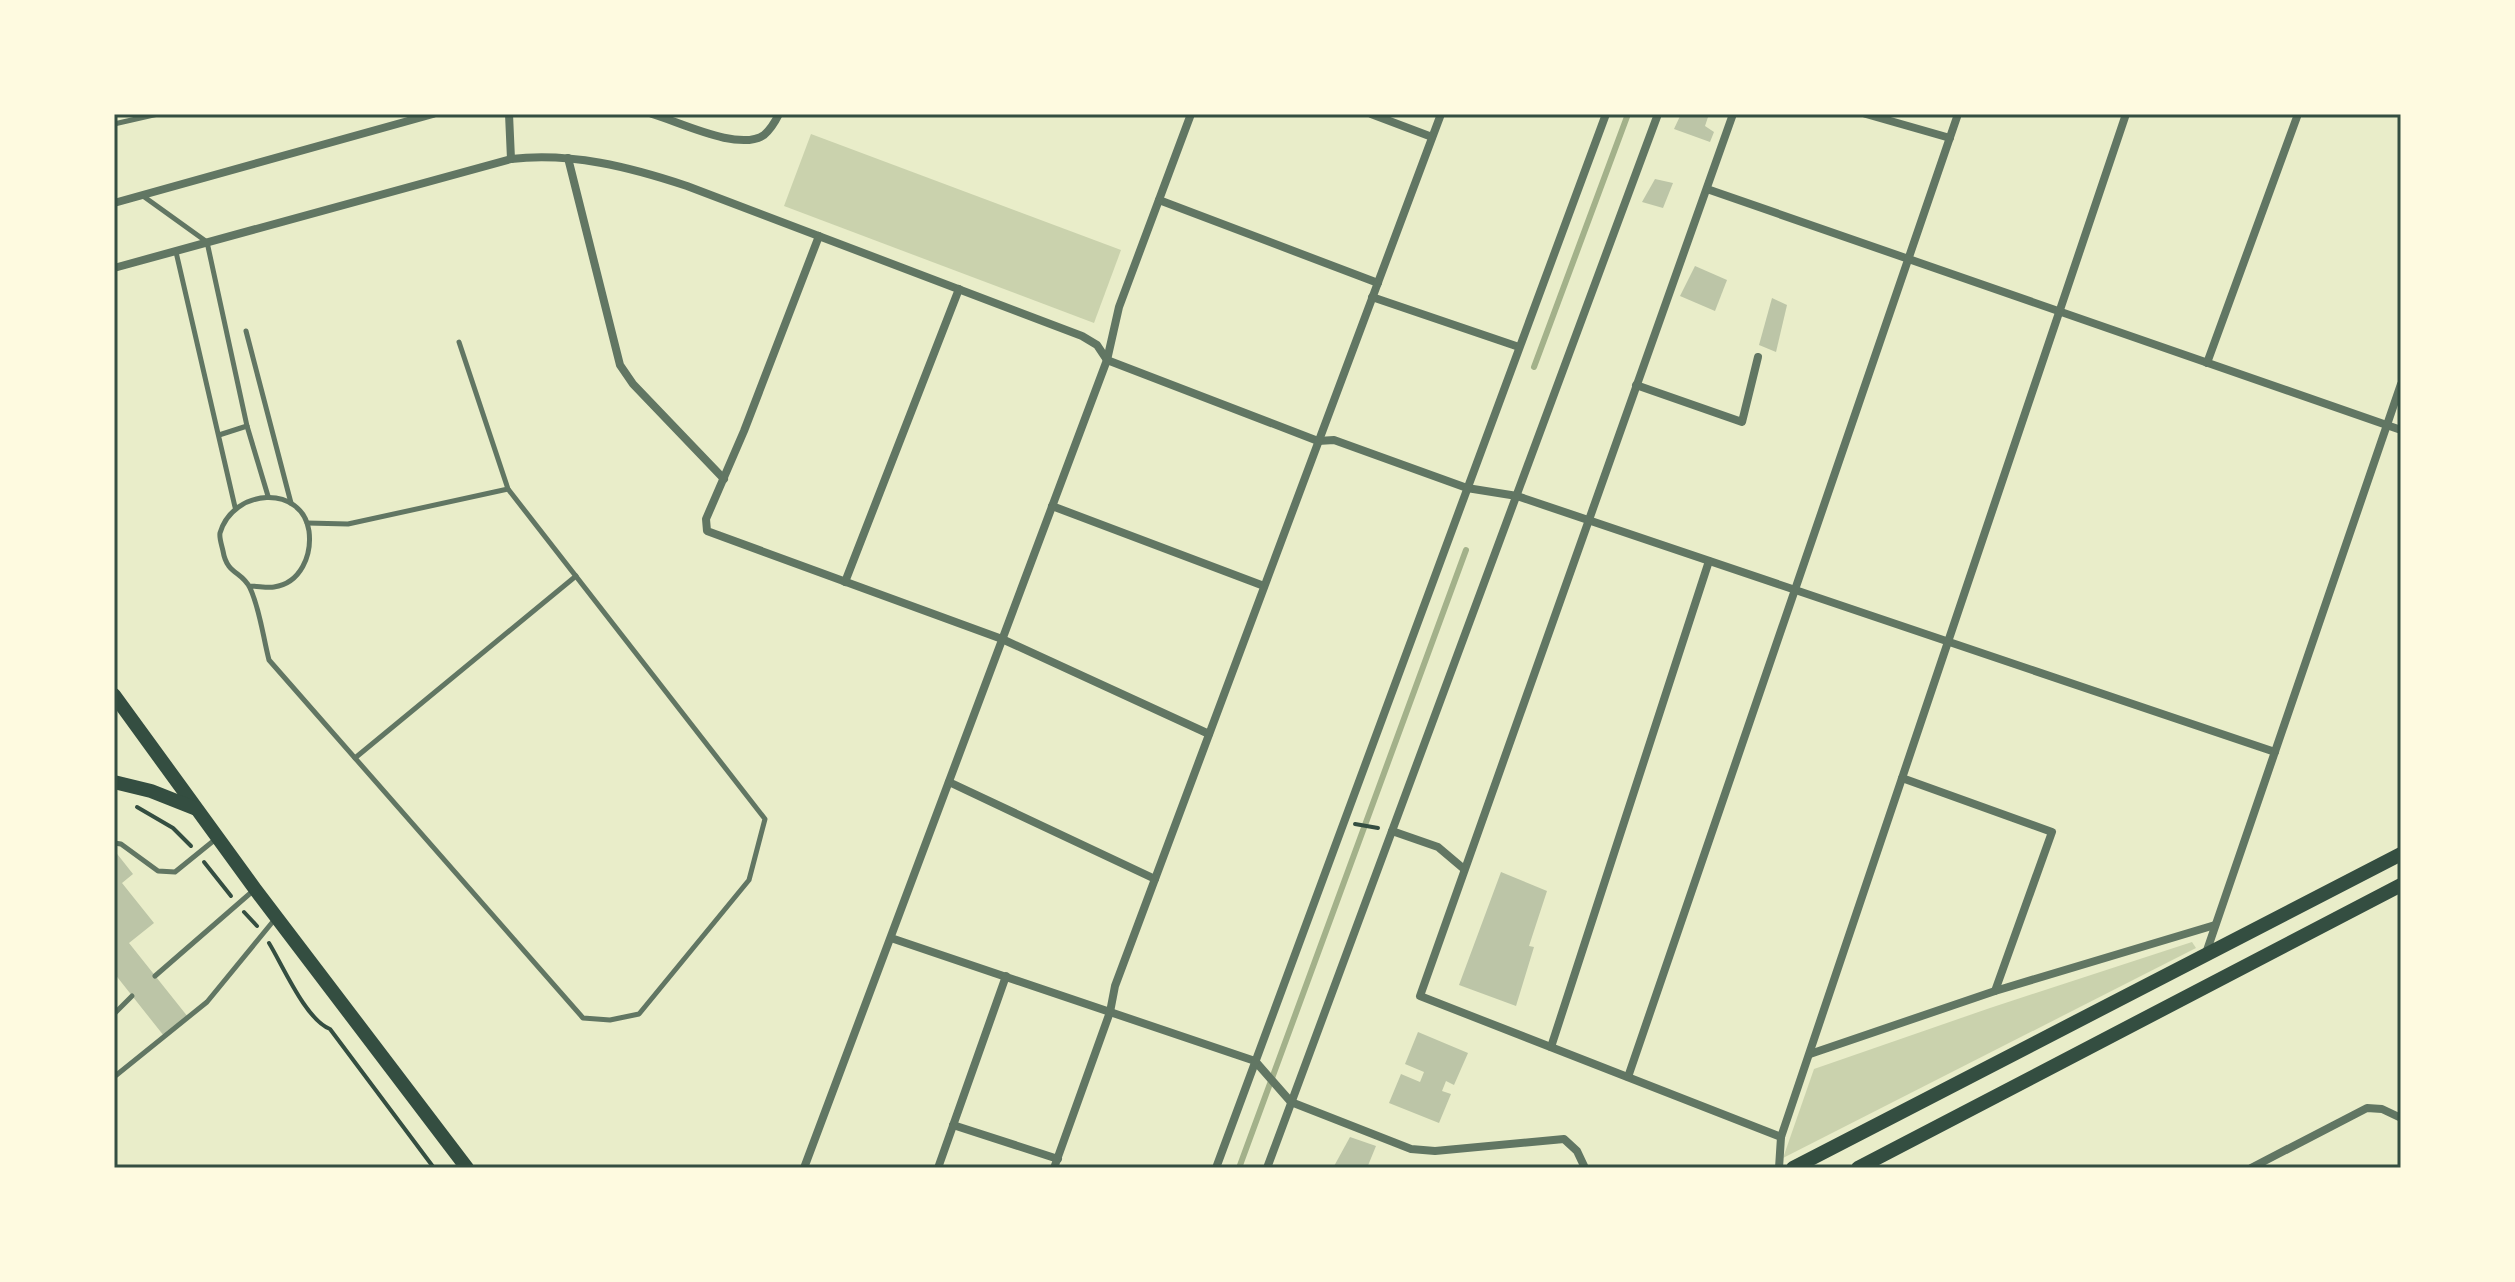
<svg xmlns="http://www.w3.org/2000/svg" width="2515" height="1282" font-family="'Fira Sans',sans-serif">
	<rect width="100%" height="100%" fill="#e9edc9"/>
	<g fill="#cad2ad">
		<polygon points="811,134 1121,250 1094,323 784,206"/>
		<polygon points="2192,942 2196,948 1783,1158 1814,1069 1990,1008"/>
	</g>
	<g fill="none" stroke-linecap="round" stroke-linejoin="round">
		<g stroke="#a3b18a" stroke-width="6">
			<polyline points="1534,367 1628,114"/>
			<polyline points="1239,1168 1466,550"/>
		</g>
	</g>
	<g fill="#bcc5a7">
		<polygon points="1681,114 1709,114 1705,126 1714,132 1710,142 1674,129"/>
		<polygon points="1655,179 1673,183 1663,208 1642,202"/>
		<polygon points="1695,266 1727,280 1715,311 1680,296"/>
		<polygon points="1772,298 1787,305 1776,352 1759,345"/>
		<polygon points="114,850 133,874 122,883 154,923 129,943 188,1017 164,1036 114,973"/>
		<polygon points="1501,872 1547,891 1529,946 1534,947 1516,1006 1459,985"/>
		<polygon points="1418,1032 1468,1053 1454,1085 1446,1081 1442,1091 1451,1094 1439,1123 1389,1103 1401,1074 1420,1082 1424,1072 1405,1064"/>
		<polygon points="1350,1137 1376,1146 1367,1168 1333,1168"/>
	</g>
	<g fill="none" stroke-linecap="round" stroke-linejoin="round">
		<g stroke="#344e41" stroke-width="4">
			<polyline points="137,807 173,828 191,846"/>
			<polyline points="1355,824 1378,828"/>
			<polyline points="204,862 231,896"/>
			<polyline points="244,912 257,926"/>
			<path d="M269 943C283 966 306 1020 330 1029L434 1168"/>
		</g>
		<g stroke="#617663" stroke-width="5">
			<polyline points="114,124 158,114"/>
			<polyline points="143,196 207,242 247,426 268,496"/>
			<polyline points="176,252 235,507"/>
			<polyline points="246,331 291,503"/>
			<polyline points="219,435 247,426"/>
			<polyline points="307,523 348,524 508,489"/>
			<path d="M250 586C258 586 267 588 274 587 301 583 312 555 309 531 302 484 233 488 220 533 219 538 222 546 223 551 227 575 242 571 250 588 260 609 263 637 269 660L583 1018 610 1020 639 1014 749 880 765 819 508 489 459 342"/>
			<polyline points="355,758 576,576"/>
			<polyline points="114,843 121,844 158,871 175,872 217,838"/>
			<polyline points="155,976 254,890"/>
			<polyline points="114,1014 132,996"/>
			<polyline points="114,1077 207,1002 275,919"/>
			<polyline points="114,1165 114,1168"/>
		</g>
		<g stroke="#617663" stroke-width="8">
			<polyline points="509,114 511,159"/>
			<path d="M652 114C680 122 739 152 764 135 771 129 775 122 779 114"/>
			<polyline points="1371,114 1432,137"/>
			<polyline points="1733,114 1420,996 1781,1137"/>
			<polyline points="1866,114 1950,138"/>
			<polyline points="568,158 620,365 633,384 724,479"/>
			<polyline points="1707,189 2401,430"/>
			<polyline points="1159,200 1378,283"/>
			<polyline points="114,203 433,114"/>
			<polyline points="819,236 744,431 706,519 707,531 1002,639 1209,734"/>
			<path d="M114 268 511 159C571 152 630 167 687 186L1082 336 1097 345 1107 360 1318 441 1334 440 1467 488 1517 496 2275 752"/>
			<polyline points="1372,297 1519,347"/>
			<polyline points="2207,363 2298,114"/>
			<polyline points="1636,385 1742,422 1758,357"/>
			<polyline points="1052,506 1264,586"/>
			<polyline points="845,582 959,289"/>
			<polyline points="1902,778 2052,832 1995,991"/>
			<polyline points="949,782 1155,879"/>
			<polyline points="1392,831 1438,847 1464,869"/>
			<polyline points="891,938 1255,1061 1291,1102 1411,1149 1435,1151 1564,1139 1577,1151 1585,1168"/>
			<polyline points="2205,956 2401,384"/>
			<polyline points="1551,1047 1709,561"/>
			<polyline points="1810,1054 1995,991 2215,925"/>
			<polyline points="1628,1077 1958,114"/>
			<polyline points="953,1125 1058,1159"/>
			<polyline points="804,1168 1107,360 1119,307 1191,114"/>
			<polyline points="938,1168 1006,976"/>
			<polyline points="1054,1168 1110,1012 1115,986 1441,114"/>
			<polyline points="1216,1168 1606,114"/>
			<polyline points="1267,1168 1658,114"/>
			<polyline points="1779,1168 1781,1137 2126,114"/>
			<polyline points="2251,1168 2367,1108 2382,1109 2401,1118"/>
		</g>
		<g stroke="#344e41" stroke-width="14">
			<polyline points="114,695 255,889 467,1168"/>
			<polyline points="114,782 151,791 194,808"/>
			<polyline points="1793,1168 2401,854"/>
			<polyline points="1858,1168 2401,885"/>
		</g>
	</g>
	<rect width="2515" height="1282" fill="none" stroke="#fefae0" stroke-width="232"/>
	<rect x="116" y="116" width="2283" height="1050" fill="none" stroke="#344e41" stroke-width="3"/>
</svg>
